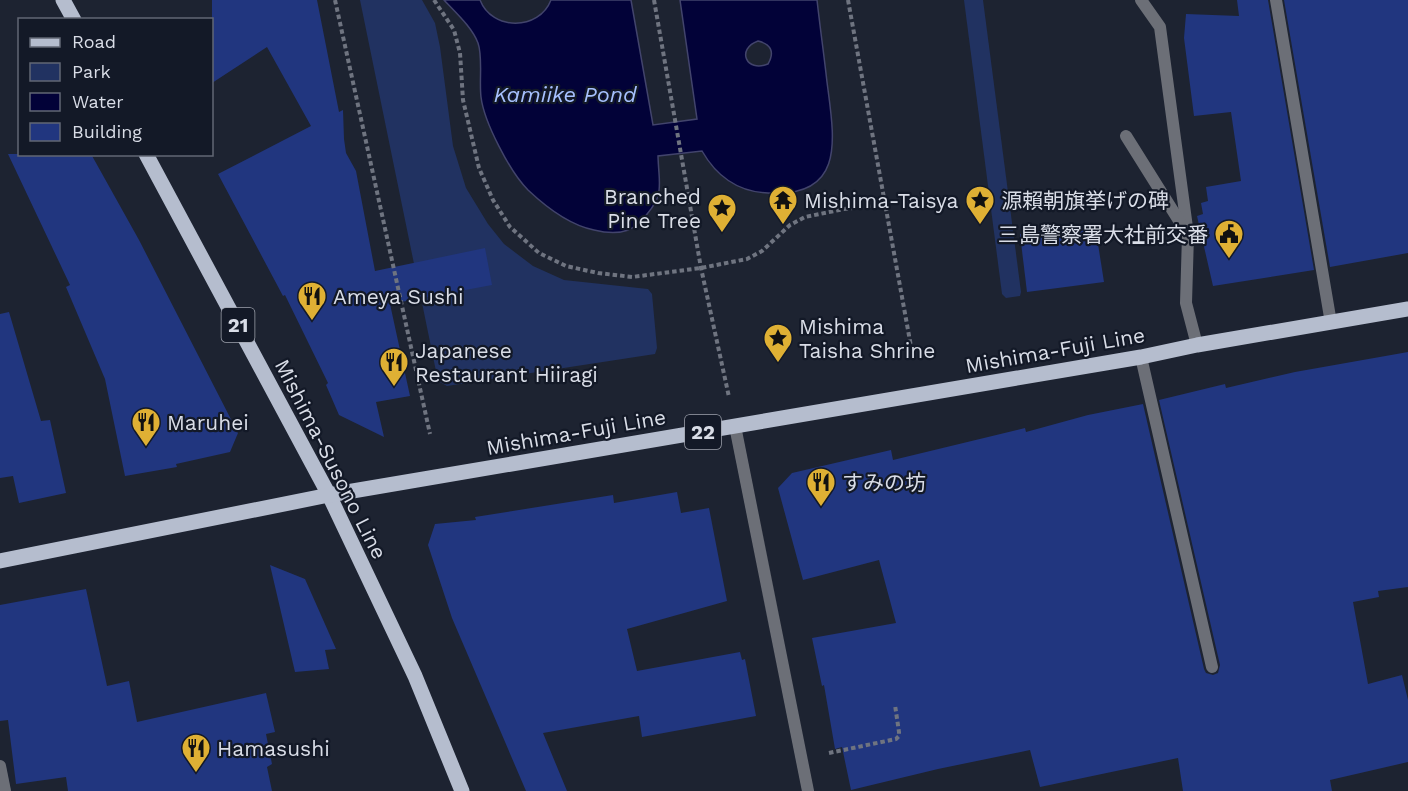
<svg xmlns="http://www.w3.org/2000/svg" width="1408" height="791" font-family="'Work Sans','Noto Sans JP',sans-serif">
	<rect width="100%" height="100%" fill="#1d2331"/>
	<g fill="#213261">
		<polygon points="360,0 422,0 435,23 440,47 453,146 466,188 488,224 504,244 533,266 564,280 648,289 652,294 657,348 655,354 447,386 438,381"/>
		<polygon points="964,0 983,0 1021,292 1020,296 1006,298 1002,294"/>
	</g>
	<path fill="#020238" stroke="#42446c" stroke-width="1.5" fill-rule="evenodd" d="M444 0H480C492 31 539 31 551 0H631L653 125 697 119 680 0H817C820 27 824 55 827 82 834 137 847 198 768 193 739 192 717 177 702 151L658 156C659 189 666 195 640 222 628 235 610 234 594 230 569 225 546 207 528 190 510 172 484 122 481 97 479 81 483 57 478 43 472 27 455 12 444 0ZM758 41C771 44 775 52 768 64 746 73 736 49 758 41Z"/>
	<g fill="#21367f">
		<polygon points="212,0 317,0 339,112 343,110 344,139 346,153 356,171 375,271 485,248 492,285 390,304 410,396 376,402 384,437 339,415 326,385 328,383 285,295 283,296 218,174 311,126 267,47 212,83"/>
		<polygon points="1237,0 1268,0 1314,270 1213,286 1197,216 1203,214 1201,203 1208,201 1206,187 1241,181 1231,112 1194,116 1184,38 1186,14 1239,16"/>
		<polygon points="1284,0 1408,0 1408,253 1330,267"/>
		<polygon points="8,154 91,154 139,240 238,433 230,452 176,464 177,467 125,476 105,379 66,287 70,285"/>
		<polygon points="1095,225 1104,282 1027,292 1020,234"/>
		<polygon points="9,312 41,421 50,420 66,493 19,503 13,476 0,478 0,314"/>
		<polygon points="1408,352 1408,587 1378,591 1379,597 1353,602 1368,684 1402,675 1408,700 1408,762 1330,780 1332,791 1183,791 1178,758 1040,787 1030,750 938,769 851,790 842,747 835,749 824,685 822,686 812,638 896,623 879,560 803,580 778,488 792,473 891,450 893,460 1025,428 1026,432 1088,415 1143,404 1204,669 1206,673 1213,675 1218,673 1220,665 1159,400 1225,384 1226,388 1295,372"/>
		<polygon points="677,492 681,513 709,508 727,601 627,629 637,671 740,652 742,660 745,659 756,716 642,737 639,716 543,733 567,791 526,791 452,618 428,545 435,524 476,520 475,517 613,495 614,503"/>
		<polygon points="270,565 305,579 336,649 325,650 329,669 295,672"/>
		<polygon points="86,589 107,686 129,681 137,722 266,693 275,732 266,734 272,764 267,767 272,791 68,791 66,777 16,784 8,720 0,721 0,605"/>
	</g>
	<g fill="none" stroke-linecap="round" stroke-linejoin="round">
		<g stroke="#6f7480" stroke-width="4" stroke-dasharray="4.5 3" stroke-linecap="butt">
			<polyline points="335,0 430,434"/>
			<polyline points="434,0 454,30 460,53 463,100 479,168 493,200 510,227 539,253 566,266 598,273 632,277 701,268 747,259 762,251 790,225 805,217 844,209 885,204"/>
			<polyline points="654,0 701,268 729,397"/>
			<polyline points="848,0 912,352"/>
			<polyline points="829,753 896,739 899,736 899,732 895,705"/>
		</g>
		<g stroke="#6c6f77" stroke-width="12">
			<polyline points="1141,0 1160,27 1188,235"/>
			<polyline points="1276,0 1331,323"/>
			<polyline points="1126,136 1188,235 1186,303 1197,345"/>
		</g>
		<g stroke="#6c6f77" stroke-width="12">
			<polyline points="1141,357 1212,667"/>
			<polyline points="0,766 5,791"/>
		</g>
		<polyline stroke="#6c6f77" stroke-width="12" points="735,426 808,791"/>
		<g stroke="#b5bdce" stroke-width="15">
			<polyline points="63,0 74,20"/>
			<polyline points="146,154 329,495 415,676 462,791"/>
			<polyline points="0,561 329,495 1141,357 1197,345 1408,309"/>
		</g>
	</g>
	<defs>
		<g id="temple-pin" transform="scale(1.5)"><path d="M0 17L-7.5 6A9.5 9.5 0 1 1 7.5 6Z" fill="#dfb034" stroke="#131927"/><path d="M0-6L5-2H3V0L6.5 2.5H4V6H1.5V3h-3V6H-4V2.5H-6.5L-3 0V-2H-5Z" fill="#111"/></g>
		<g id="sight-pin" transform="scale(1.5)"><path d="M0 17L-7.5 6A9.5 9.5 0 1 1 7.5 6Z" fill="#dfb034" stroke="#131927"/><path d="M0-6L1.8-2.2L6-1.7L2.9 1.2L3.7 5.4L0 3.3L-3.7 5.4L-2.9 1.2L-6-1.7L-1.8-2.2Z" fill="#111"/></g>
		<g id="civic-pin" transform="scale(1.5)"><path d="M0 17L-7.5 6A9.5 9.5 0 1 1 7.5 6Z" fill="#dfb034" stroke="#131927"/><path d="M-.6-6.5H3V-4.5H.6V-3L4-1V1h2V6H-6V1h2V-1L-.6-3ZM-1.2 2.5V6h2.4V2.5Z" fill="#111"/></g>
		<g id="restaurant-pin" transform="scale(1.5)"><path d="M0 17L-7.5 6A9.5 9.5 0 1 1 7.5 6Z" fill="#dfb034" stroke="#131927"/><path d="M-5-6h1v4h1v-4h1v4h1v-4h1v5L-1.5 .5V6h-2V.5L-5-1ZM5-6V6H3V1.5H1.5Q1.5-4 5-6Z" fill="#111"/></g>
	</defs>
	<g fill-rule="evenodd">
		<use href="#temple-pin" x="783" y="200"/>
		<use href="#sight-pin" x="980" y="200"/>
		<use href="#sight-pin" x="722" y="208"/>
		<use href="#civic-pin" x="1229" y="234"/>
		<use href="#restaurant-pin" x="312" y="296"/>
		<use href="#sight-pin" x="778" y="338"/>
		<use href="#restaurant-pin" x="394" y="362"/>
		<use href="#restaurant-pin" x="146" y="422"/>
		<use href="#restaurant-pin" x="821" y="482"/>
		<use href="#restaurant-pin" x="196" y="748"/>
	</g>
	<g text-anchor="middle" dominant-baseline="central" stroke-width="4.5" stroke-linejoin="round" paint-order="stroke">
		<g fill="#131927" stroke="#9ea2ad" stroke-width="1.5">
			<rect x="221.5" y="308" width="33" height="34" rx="4.5"/>
			<rect x="685" y="415" width="36" height="34" rx="4.5"/>
		</g>
		<g font-size="20" font-weight="bold" fill="#d9dde7">
			<text x="238" y="325">21</text>
			<text x="703" y="432">22</text>
		</g>
		<g font-size="21" fill="#d9dde7" stroke="#131927" text-anchor="start">
			<text x="701" y="196" text-anchor="end">Branched<tspan x="701" dy="24">Pine Tree</tspan></text>
			<text x="804" y="200">Mishima-Taisya</text>
			<text x="1001" y="200">源賴朝旗挙げの碑</text>
			<text x="1208" y="234" text-anchor="end">三島警察署大社前交番</text>
			<text x="333" y="296">Ameya Sushi</text>
			<text x="799" y="326">Mishima<tspan x="799" dy="24">Taisha Shrine</tspan></text>
			<text x="415" y="350">Japanese<tspan x="415" dy="24">Restaurant Hiiragi</tspan></text>
			<text x="167" y="422">Maruhei</text>
			<text x="842" y="482">すみの坊</text>
			<text x="217" y="748">Hamasushi</text>
		</g>
		<g font-size="21" fill="#d9dde7" stroke="#131927">
			<text transform="translate(1055 350) rotate(-10)">Mishima-Fuji Line</text>
			<text transform="translate(576 432) rotate(-10)">Mishima-Fuji Line</text>
			<text transform="translate(331 459) rotate(63)">Mishima-Susono Line</text>
		</g>
		<g font-size="22" font-style="italic" fill="#a6c0fe" stroke="#131927">
			<text x="565" y="94">Kamiike Pond</text>
		</g>
	</g>
	<rect x="18" y="18" width="195" height="138" fill="#131927" stroke="#626774" stroke-width="1.5"/>
	<rect x="30" y="38" width="30" height="9" fill="#b5bdce" stroke="#626774" stroke-width="1.5"/>
	<text x="72" y="48" font-size="18" fill="#d9dde7">Road</text>
	<rect x="30" y="63" width="30" height="18" fill="#213261" stroke="#626774" stroke-width="1.5"/>
	<text x="72" y="78" font-size="18" fill="#d9dde7">Park</text>
	<rect x="30" y="93" width="30" height="18" fill="#020238" stroke="#626774" stroke-width="1.5"/>
	<text x="72" y="108" font-size="18" fill="#d9dde7">Water</text>
	<rect x="30" y="123" width="30" height="18" fill="#21367f" stroke="#626774" stroke-width="1.5"/>
	<text x="72" y="138" font-size="18" fill="#d9dde7">Building</text>
</svg>
